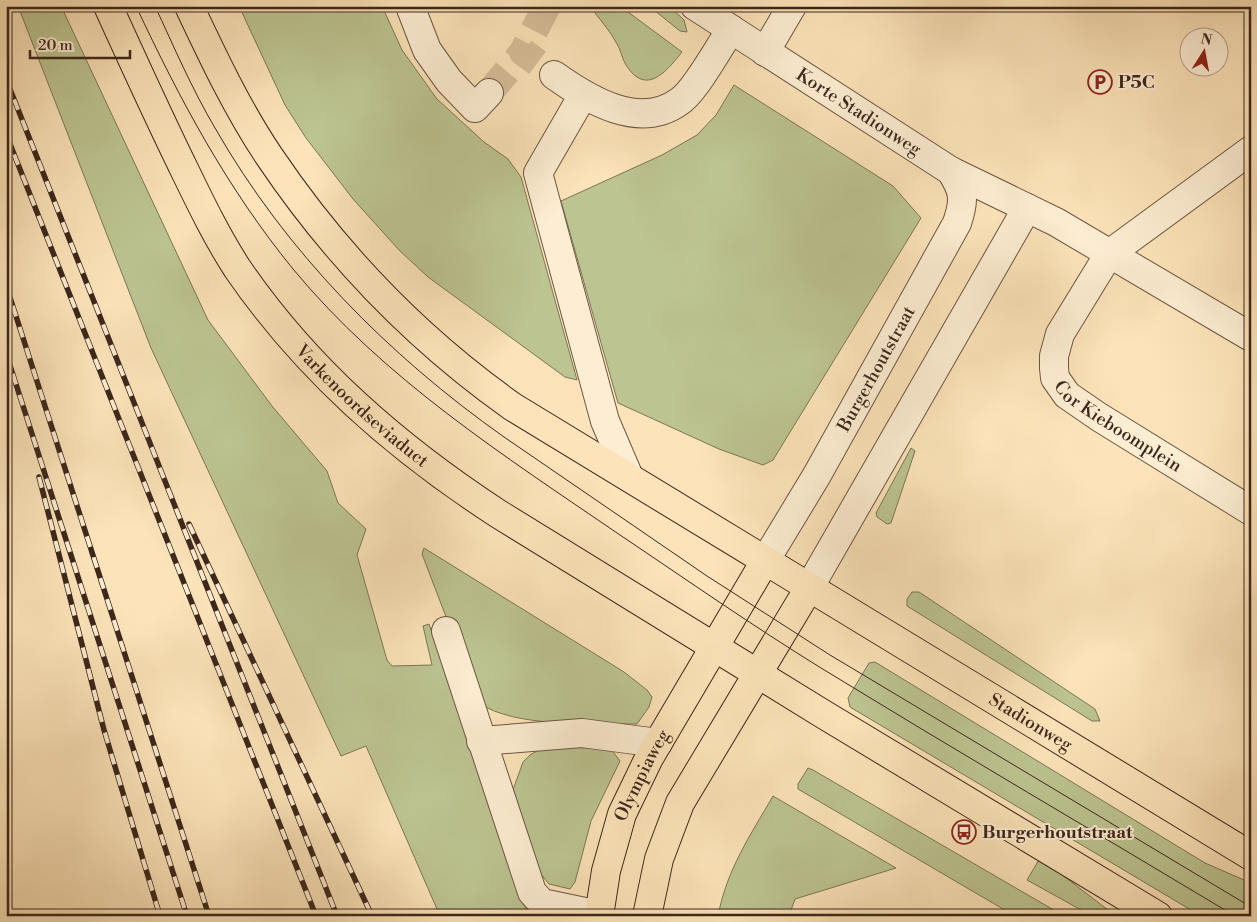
<svg xmlns="http://www.w3.org/2000/svg" width="1257" height="922" font-family="'Libre Bodoni',serif">
	<rect width="100%" height="100%" fill="#fce3b9"/>
	<filter id="stains"><feTurbulence type="fractalNoise" baseFrequency=".004" numOctaves="4"/><feColorMatrix values="0 0 0 0 .2 0 0 0 0 .09 0 0 0 0 .02 0 0 0 .5 -.17"/></filter>
	<radialGradient id="worn" r=".72"><stop offset=".6" stop-color="#630" stop-opacity="0"/><stop offset="1" stop-color="#630" stop-opacity=".3"/></radialGradient>
	<g fill="#bcc491" stroke="#7c7656">
		<polygon points="18,6 61,6 208,320 272,406 327,471 338,503 366,529 357,555 387,660 392,666 432,665 423,626 429,624 523,904 532,916 440,916 366,746 341,756 151,348"/>
		<polygon points="239,6 382,6 402,50 437,99 484,142 508,159 521,177 577,380 565,377 428,277 399,250 353,199 306,138 285,105"/>
		<path d="M590 6H620L682 52C667 71 646 97 626 65 622 59 621 50 617 44 610 30 598 18 590 6Z"/>
		<polygon points="649,6 669,6 684,20 687,32 680,31"/>
		<polygon points="734,85 893,186 921,218 773,460 763,465 719,449 618,403 561,201 662,155 697,135 716,115"/>
		<polygon points="911,448 915,451 891,523 887,524 877,517 876,513"/>
		<path d="M424 548 624 672 647 690 652 697 649 707 637 724C593 723 515 728 479 703L422 554Z"/>
		<polygon points="912,592 919,592 1095,709 1100,721 1092,721 907,606 907,599"/>
		<polygon points="875,662 1205,863 1251,883 1251,916 1201,916 850,707 848,698 869,663"/>
		<polygon points="546,746 611,749 620,761 591,821 575,882 570,889 549,884 539,872 513,790 523,762 530,755"/>
		<polygon points="808,768 813,770 1064,916 1015,916 798,789 798,784"/>
		<path d="M773 796 896 868 795 899 789 916H718C727 869 750 836 773 796Z"/>
		<polygon points="1040,858 1116,916 1092,916 1027,880"/>
	</g>
	<g fill="none" stroke-linecap="round" stroke-linejoin="round">
		<g stroke="#d6bd99" stroke-width="28" stroke-dasharray="28 14" stroke-linecap="butt">
			<polyline points="547,6 523,52 554,75"/>
			<polyline points="489,93 523,52"/>
		</g>
		<g stroke="#6c5642" stroke-width="30">
			<g id="minor">
				<polyline points="410,6 427,50 449,81 475,108 489,93"/>
				<path id="s1" d="M695 6 951 171 1056 222 1251 337"/>
				<polyline points="765,52 792,6"/>
				<path d="M554 75C589 100 640 131 680 101 695 91 720 46 731 29"/>
				<polyline points="583,95 538,173 605,421 629,477"/>
				<path id="s2" d="M1251 150 1109 254 1060 334 1054 356V368L1055 378 1067 395 1099 417 1251 511"/>
				<path id="s3" d="M765 561 817 475 957 223C965 199 964 192 951 171"/>
				<polyline points="809,588 1027,208"/>
				<polyline points="446,631 532,892 542,903 599,915"/>
				<polyline points="481,741 582,733 658,743"/>
			</g>
		</g>
		<g stroke="#3c271b" stroke-width="30">
			<g id="major">
				<path id="s4" d="M108 6C133 61 158 116 185 171 201 204 217 237 237 268 306 369 396 447 497 513L823 714 1158 916"/>
				<path id="s5" d="M189 6C213 57 238 110 269 156 335 254 417 339 513 407L1251 856"/>
				<path id="s6" d="M599 916 606 871 622 814 649 758 765 561"/>
				<polyline points="647,916 659,859 680,803 809,588"/>
			</g>
		</g>
		<use href="#minor" stroke="#fdedd2" stroke-width="28"/>
		<use href="#major" stroke="#fce3b9" stroke-width="28"/>
		<g stroke="#3c271b" stroke-width="1">
			<path d="M136 6C180 100 227 188 293 269 384 379 503 455 620 535 687 580 753 626 821 668 958 752 1097 833 1235 916"/>
			<path d="M155 6C174 47 192 89 215 128 286 252 388 355 504 437L707 576 830 655 1251 907"/>
		</g>
		<g stroke="#3c271b" stroke-width="5.5">
			<g id="rail">
				<polyline points="6,79 337,916"/>
				<polyline points="6,134 316,916"/>
				<polyline points="6,285 209,916"/>
				<polyline points="6,353 187,916"/>
				<polyline points="39,477 104,730 160,916"/>
				<polyline points="189,524 372,916"/>
			</g>
		</g>
		<use href="#rail" stroke="#fdedd2" stroke-width="4" stroke-dasharray="11" stroke-linecap="butt"/>
	</g>
	<defs>
		<g id="parking-ring" transform="scale(1.25)"><circle r="9.5" fill="#fdedd2" stroke="#8f2418" stroke-width="1.5"/><path d="M-3.5-5.5H1a3.5 3.5 0 0 1 0 7H-1V5.5H-3.5ZM-1-3.4V-.6H.8a1.4 1.4 0 0 0 0-2.8Z" fill="#8f2418"/></g>
		<g id="bus-ring" transform="scale(1.25)"><circle r="9.5" fill="#fdedd2" stroke="#8f2418" stroke-width="1.5"/><path d="M-5-6H5V4H4V6H2V4H-2V6H-4V4H-5ZM-3.5-4V0h7V-4ZM-3.5 1.2v1.5H-2V1.2ZM2 1.2v1.5H3.5V1.2Z" fill="#8f2418"/></g>
	</defs>
	<g fill-rule="evenodd">
		<use href="#parking-ring" x="1100" y="82"/>
		<use href="#bus-ring" x="964" y="832"/>
	</g>
	<g text-anchor="middle" dominant-baseline="central" stroke-width="4" stroke-linejoin="round" paint-order="stroke">
		<g font-size="18" font-weight="bold" fill="#3c271b" stroke="#fdedd2" text-anchor="start">
			<text x="1118" y="82">P5C</text>
			<text x="982" y="832">Burgerhoutstraat</text>
		</g>
		<g font-size="18" fill="#3c271b" stroke="#fdedd2">
			<text stroke="none"><textPath href="#s1" startOffset="195">Korte Stadionweg</textPath></text>
			<text stroke="none"><textPath href="#s3" startOffset="222">Burgerhoutstraat</textPath></text>
			<text stroke="none"><textPath href="#s4" startOffset="479">Varkenoordseviaduct</textPath></text>
			<text stroke="none"><textPath href="#s2" startOffset="395">Cor Kieboomplein</textPath></text>
			<text stroke="none"><textPath href="#s5" startOffset="1128">Stadionweg</textPath></text>
			<text stroke="none"><textPath href="#s6" startOffset="148">Olympiaweg</textPath></text>
		</g>
	</g>
	<rect width="1257" height="922" fill="none" stroke="#fce3b9" stroke-width="25"/>
	<rect x="8" y="8" width="1242" height="907" fill="none" stroke="#3c271b" stroke-width="2.5"/>
	<rect x="12" y="12" width="1232" height="897" fill="none" stroke="#3c271b"/>
	<g transform="translate(1204 52) rotate(11)"><circle r="24" fill="#fdedd2" stroke="#b09e89"/>
	<path d="M0-4L9 19L0 12L-9 19Z" fill="#8f2418"/>
	<text y="-8" font-size="14" font-weight="bold" text-anchor="middle" fill="#3c271b">N</text>
	</g>
	<path d="M30 50v8h100v-8" fill="none" stroke="#3c271b" stroke-width="2.5"/>
	<text x="38" y="50" font-size="15" fill="#3c271b" stroke="#fdedd2" stroke-width="4" paint-order="stroke">20 m</text>
	<rect width="100%" height="100%" filter="url(#stains)"/>
	<rect width="100%" height="100%" fill="url(#worn)"/>
</svg>
